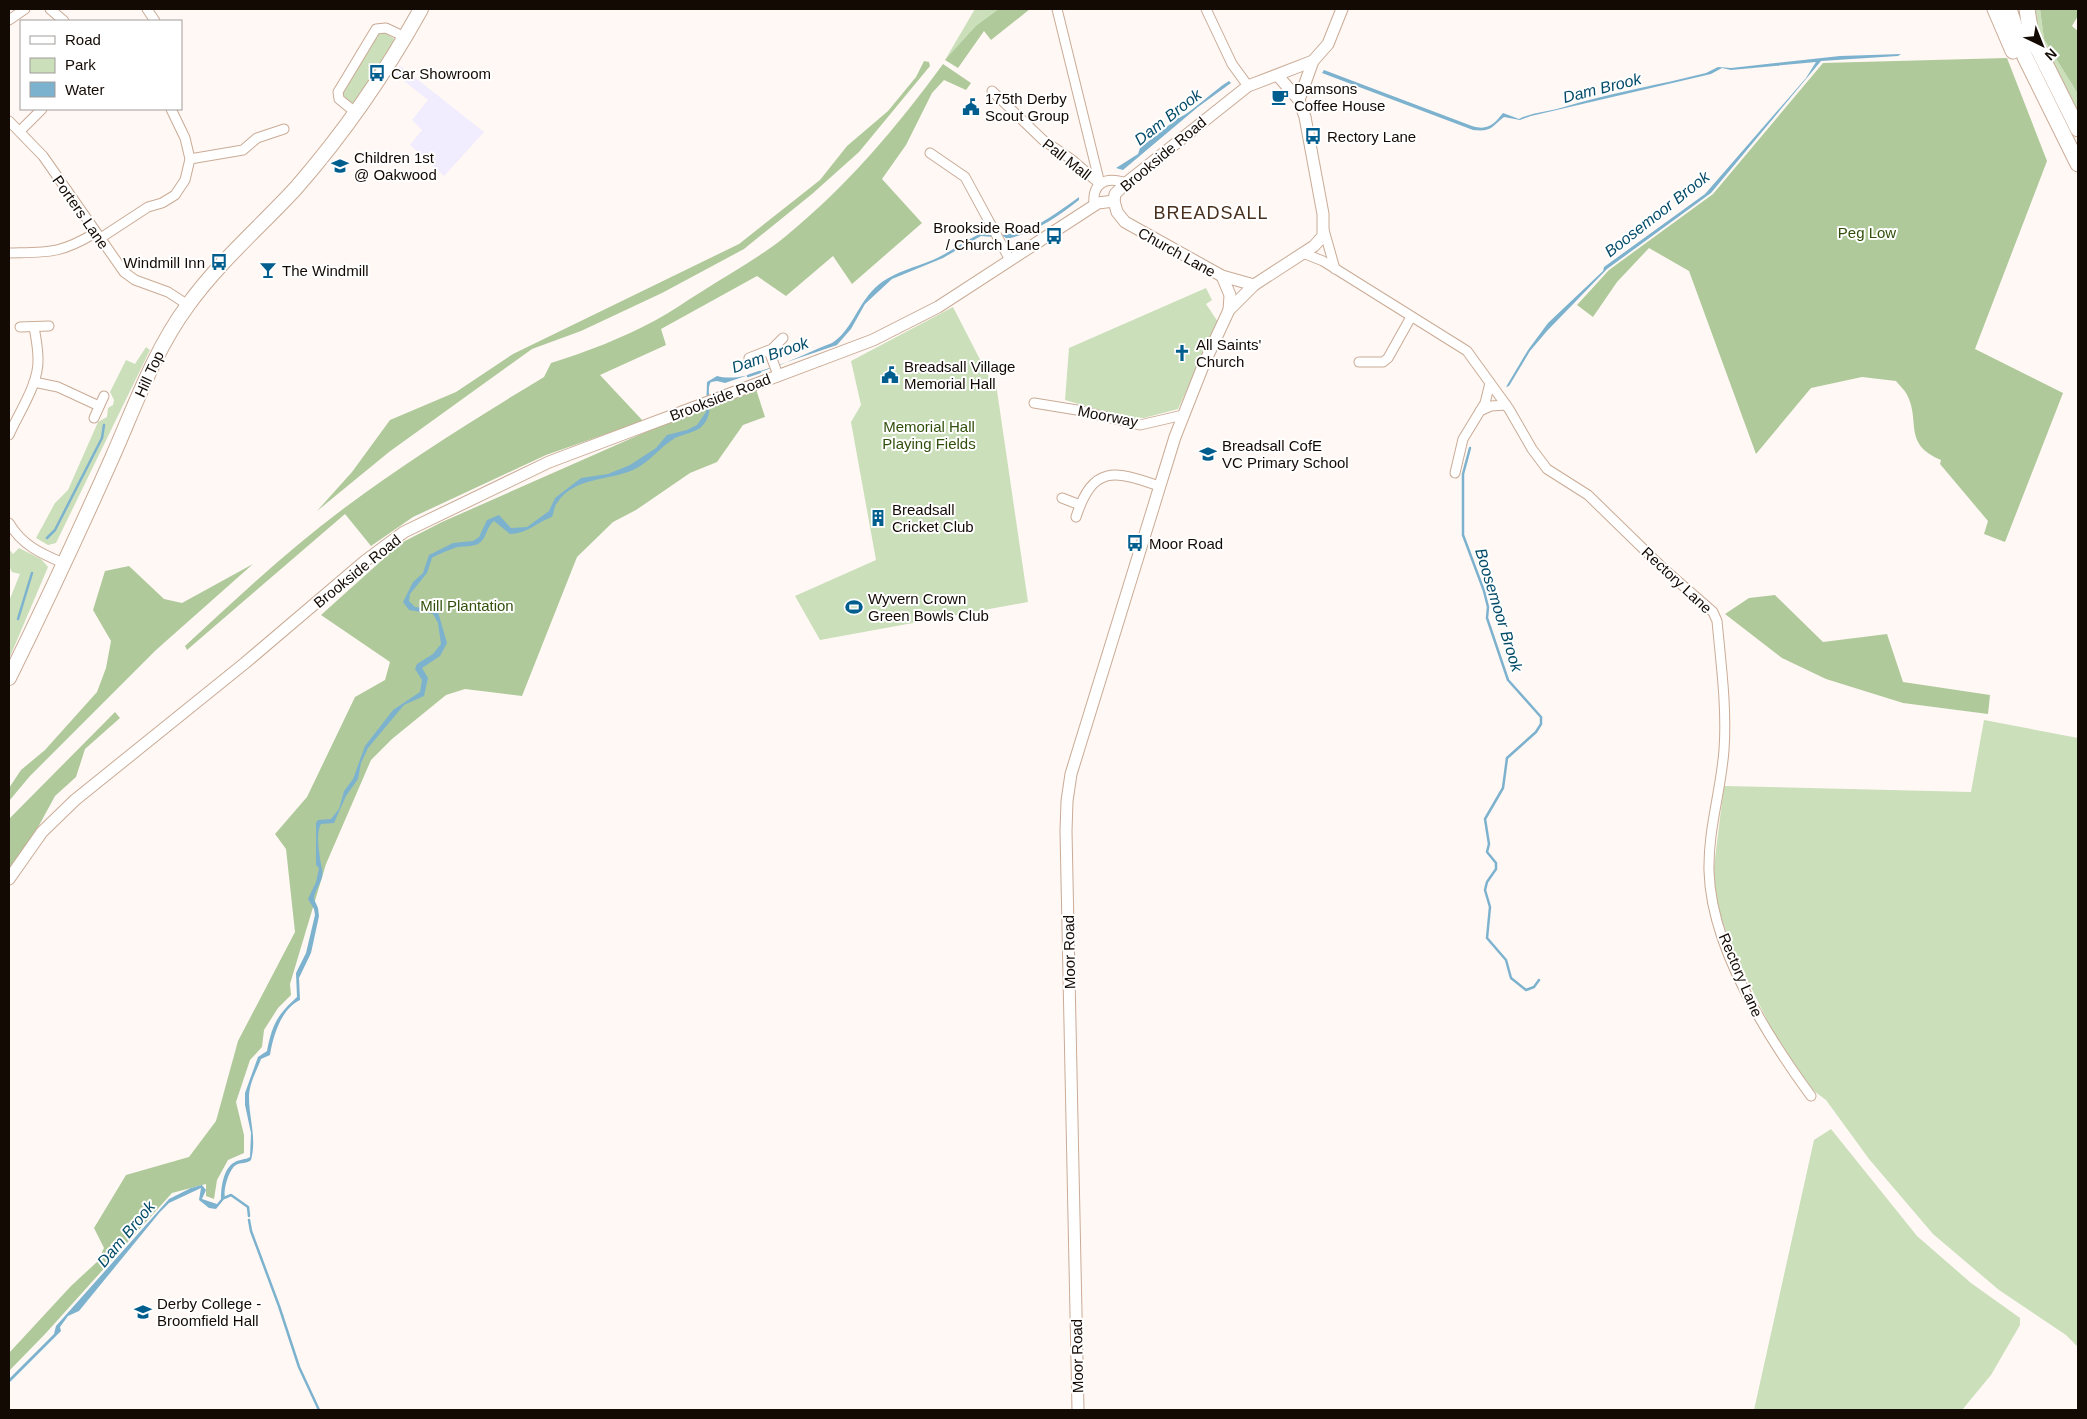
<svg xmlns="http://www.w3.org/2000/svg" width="2087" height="1419" font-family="Helvetica,sans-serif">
	<rect width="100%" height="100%" fill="#fff8f4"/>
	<polygon fill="#f1edff" points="399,65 484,132 444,176 410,145 422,130 412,120 428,100 394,73"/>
	<g fill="#cadfba">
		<polygon points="975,9 999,9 945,60"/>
		<path d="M2035 9H2040L2044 39 2078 94V112C2061 79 2037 46 2035 9Z"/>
		<polygon points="382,31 396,40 356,102 352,104 341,95 379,32"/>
		<polygon points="1206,288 1212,300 1206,304 1218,322 1178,409 1144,418 1124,417 1065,400 1069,348"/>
		<polygon points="953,307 990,379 995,377 1028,602 820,640 795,596 876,560 851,422 861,405 851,361"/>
		<polygon points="146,347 150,350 56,543 48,545 36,538 55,503 68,490 98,422 107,417 108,408 113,405 114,400 110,392 126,360 135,364"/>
		<polygon points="19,548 41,559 48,567 9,659 9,601 20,574 12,572 9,566 9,549 13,554"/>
		<polygon points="1984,720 2078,738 2078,1347 2066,1335 1999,1290 1933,1234 1869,1159 1826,1100 1814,1091 1789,1058 1773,1032 1736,957 1711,891 1724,786 1971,792"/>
		<polygon points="1831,1129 1917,1236 1971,1283 2020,1318 2020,1325 1991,1375 1962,1410 1754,1410 1814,1140"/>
	</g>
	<g fill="#afc99a">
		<polygon points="999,9 1030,9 991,40 984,31 958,68 945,60 976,26"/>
		<polygon points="2040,9 2078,9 2078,16 2072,26 2078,31 2078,94 2044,39"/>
		<path d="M2007 58 2047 161 1975 349 2063 393 2005 542 1984 534 1988 521 1940 464 1941 460C1903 444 1920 422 1908 397 1906 391 1900 386 1896 381L1862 377 1811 388 1756 454 1689 271 1649 248 1617 282 1593 317 1577 305 1609 270 1713 194 1823 63Z"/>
		<polygon points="924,61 929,62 930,66 859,152 812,194 744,249 662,293 581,331 532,349 389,452 317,511 352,472 390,420 456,392 513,354 739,244 820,180 847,146 888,111 916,77"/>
		<path d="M943 64 971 83 966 90 944 80 932 93 906 145 882 179 922 223 852 284 833 256 786 296 757 276 661 329 666 345 600 375 643 421 546 455 413 517 371 546 345 514 187 650 185 646C236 599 288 550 343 509 407 461 476 418 544 377L551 363C586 352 623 338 656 320 671 312 686 301 701 292 729 274 759 258 786 236 847 186 897 127 943 64Z"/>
		<polygon points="756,389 765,417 743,425 717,462 690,473 636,510 613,522 577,557 522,696 465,689 446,695 392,739 371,760 326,864 290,984 291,995 278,1008 264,1030 262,1047 250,1060 236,1102 244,1135 244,1153 228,1160 217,1180 214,1199 206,1196 206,1184 172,1193 46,1333 9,1371 9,1353 71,1286 98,1261 104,1248 94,1228 126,1175 189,1157 216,1121 238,1041 295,932 286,849 275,834 307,797 355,697 385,680 390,662 321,615 401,543 442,522 648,431"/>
		<polygon points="253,564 156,650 30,776 9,801 9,788 21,770 45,750 97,692 106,668 111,641 93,610 105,571 129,566 164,599 182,603"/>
		<polygon points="1775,595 1823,642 1887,634 1903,682 1990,695 1988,714 1903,703 1826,679 1782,658 1725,614 1749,598"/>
		<polygon points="115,712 120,718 85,749 76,777 55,796 36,831 9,870 9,819"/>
	</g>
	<g fill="#7db2cf">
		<path d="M1901 54 1898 56 1821 61 1711 193 1607 269 1547 331 1530 351 1509 386 1506 387 1528 350 1548 323 1603 271 1604 267 1705 194 1806 78 1816 62 1731 70 1722 68 1711 74 1531 116 1520 120 1504 117C1491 127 1492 132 1473 130L1322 73 1324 70 1472 126C1488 131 1494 124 1503 113L1519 119C1533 112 1548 112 1564 107 1610 93 1659 85 1706 73L1718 67 1731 68 1840 56Z"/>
		<path d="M1229 81 1231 83 1198 107 1123 170 1116 168 1138 154 1140 148 1178 118C1186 117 1218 87 1229 81Z"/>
		<path d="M1079 197V200C1058 217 1033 233 1007 239L1002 235C1032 233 1055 214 1079 197Z"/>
		<path d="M982 233 993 234 994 237 981 236 943 258 892 279 865 304 851 329 837 345 725 383 717 381 711 382C704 391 718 413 700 428 693 433 683 434 675 438 660 447 649 463 633 470 607 481 574 477 557 503 554 506 554 513 552 517 537 522 527 534 510 534L494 521C486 527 487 539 478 544 471 547 465 546 458 547 456 547 434 556 432 558L427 573 410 594 409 601 415 607 434 609 438 612 447 643 440 656 422 668 428 678 424 696 404 705 368 748 361 763 358 779 346 796 334 823 321 824C315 833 320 860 322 869 325 880 314 889 314 899L318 908 319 916 311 953 299 978 300 1000C281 1009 273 1036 270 1055L261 1059C257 1070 249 1084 249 1097 249 1119 257 1138 251 1160 247 1164 241 1162 236 1165 229 1169 223 1190 225 1198L216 1209 209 1208 199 1200 201 1188 169 1203 160 1212 79 1311 68 1316 60 1327 61 1331 9 1383V1379L54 1334 56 1326 169 1199 191 1188 202 1185 206 1190 202 1199 217 1204 221 1199C221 1188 223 1168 235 1162 240 1159 245 1160 250 1157L251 1133 245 1105V1093L258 1057 267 1051C272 1025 277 1015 297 997L296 973 306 953 315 915 314 909 308 899 316 882 319 868 316 865V823L318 820 331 819 339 809 344 791 353 779 365 746 393 710 420 692 422 680 415 669 417 664 433 654 441 644 438 623 433 614 409 610 403 602 413 582 423 573 429 555 453 543 473 541 479 537 487 520 499 515 511 528 527 527 549 511 555 498 581 478 608 474 630 465 656 448 667 435 687 430 697 425 706 412 707 382 717 376C747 385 802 354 832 343 850 332 857 307 872 291 890 271 918 268 941 256 955 249 967 239 982 233Z"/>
	</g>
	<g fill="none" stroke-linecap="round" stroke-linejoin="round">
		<g stroke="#7db2cf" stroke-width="2.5">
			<polyline points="748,376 760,372"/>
			<polyline points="1470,448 1463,474 1463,535 1484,591 1488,607 1487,618 1508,680 1541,717 1541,724 1536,732 1507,758 1503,788 1485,819 1489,844 1487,852 1496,863 1496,869 1487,882 1485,890 1490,907 1487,938 1506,960 1511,978 1526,990 1534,987 1539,980"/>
			<polyline points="47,538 55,530 102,438 104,425"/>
			<polyline points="18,619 32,573"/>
			<polyline points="224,1198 231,1195 248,1207 249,1216"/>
			<polyline points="249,1220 251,1231 279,1306 299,1367 319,1410"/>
		</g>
		<g stroke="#caab96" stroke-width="11">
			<g id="street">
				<polyline points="50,9 64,21"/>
				<polyline points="147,9 155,21"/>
				<polyline points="1057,9 1100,184"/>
				<polyline points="1206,9 1232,64 1248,86"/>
				<polyline points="9,20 25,9"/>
				<polyline points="992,91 1043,140 1071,159 1100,184"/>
				<polyline points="355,112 339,99 338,92 376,29 386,28 405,37"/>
				<polyline points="9,121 43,156 124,272 135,280 168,292 188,305"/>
				<polyline points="20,131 42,109"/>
				<polyline points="930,153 965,177 1010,260"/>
				<polyline points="190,159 243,150 257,138 284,129"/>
				<path d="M1094 205C1092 183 1105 176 1126 183"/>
				<polyline points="1324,230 1335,269"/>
				<polyline points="99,239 148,207 162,203 175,195 185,180 190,159 185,138 171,109"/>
				<path d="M9 253C49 252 60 254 95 233"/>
				<path d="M1303 253 1323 261 1467 351 1509 409 1532 449 1547 469 1588 495 1665 570 1713 612 1717 621C1721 664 1727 708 1724 750 1721 791 1708 829 1709 871 1711 947 1767 1036 1811 1096"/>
				<polyline points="20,327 49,326"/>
				<polyline points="769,351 778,375"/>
				<polyline points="749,358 772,349 783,338"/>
				<polyline points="1359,362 1383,362 1388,358 1411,317"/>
				<polyline points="34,382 58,387 99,406"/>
				<polyline points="1034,403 1077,410 1140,425 1183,415"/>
				<polyline points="1480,411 1491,406 1506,405"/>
				<polyline points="94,418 104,396"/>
				<path d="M9 435C19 412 39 384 38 359 38 348 36 338 34 327"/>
				<polyline points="1455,473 1463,439 1485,403 1490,383"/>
				<polyline points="1062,498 1080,505"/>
				<path d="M1076 517C1093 465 1114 470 1159 486"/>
				<path d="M9 523C22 545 40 553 63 563"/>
			</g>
		</g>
		<g stroke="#caab96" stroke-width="13">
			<g id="secondary">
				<polyline points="1278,76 1299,100"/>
				<polyline points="1222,276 1230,295 1229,310"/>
				<polyline points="1254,285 1222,276 1125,222 1117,212 1114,201 1115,194 1126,183 1248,86 1313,61 1328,44 1342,9"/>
				<polyline points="9,879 42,832 75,800 245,663 365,561 404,532 549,462 873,340 938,307 1098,203 1114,201"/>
				<polyline points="1078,1410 1066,831 1067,801 1071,774 1175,437 1203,366 1229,310 1254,285 1314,246 1323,236 1323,214 1305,117 1299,100 1313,61"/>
			</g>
		</g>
		<g stroke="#caab96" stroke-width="16">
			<path id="primary" d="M9 678C45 605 79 532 112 458 135 406 154 351 188 305 219 262 260 227 296 188 344 133 386 72 421 9"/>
		</g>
		<g stroke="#caab96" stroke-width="17">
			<g id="highway">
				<polyline points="1995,9 2013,51"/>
				<polyline points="2009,9 2025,57 2078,164"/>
				<polyline points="2027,9 2031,35 2078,129"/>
			</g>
		</g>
		<use href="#street" stroke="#fff" stroke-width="9"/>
		<use href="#secondary" stroke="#fff" stroke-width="11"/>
		<use href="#primary" stroke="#fff" stroke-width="14"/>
		<use href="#highway" stroke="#fff" stroke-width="15"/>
	</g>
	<defs>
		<g id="bus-bare" transform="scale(1.35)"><path d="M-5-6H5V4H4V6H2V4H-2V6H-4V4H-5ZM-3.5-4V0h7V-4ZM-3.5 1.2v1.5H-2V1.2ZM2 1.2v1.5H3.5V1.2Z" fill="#005e8e" stroke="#fff" stroke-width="2.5" paint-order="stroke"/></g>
		<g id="cafe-bare" transform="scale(1.35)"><path d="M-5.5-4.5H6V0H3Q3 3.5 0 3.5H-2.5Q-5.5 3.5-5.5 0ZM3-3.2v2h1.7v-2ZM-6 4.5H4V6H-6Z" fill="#005e8e" stroke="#fff" stroke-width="2.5" paint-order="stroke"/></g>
		<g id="civic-bare" transform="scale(1.35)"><path d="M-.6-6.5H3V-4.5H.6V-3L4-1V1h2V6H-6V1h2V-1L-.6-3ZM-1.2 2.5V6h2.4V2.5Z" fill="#005e8e" stroke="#fff" stroke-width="2.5" paint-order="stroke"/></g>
		<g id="school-bare" transform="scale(1.35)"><path d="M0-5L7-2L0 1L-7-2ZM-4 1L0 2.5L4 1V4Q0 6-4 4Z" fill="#005e8e" stroke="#fff" stroke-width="2.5" paint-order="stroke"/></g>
		<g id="bar-bare" transform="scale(1.35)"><path d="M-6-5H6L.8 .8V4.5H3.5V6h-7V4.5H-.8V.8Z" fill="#005e8e" stroke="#fff" stroke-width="2.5" paint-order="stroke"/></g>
		<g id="church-bare" transform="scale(1.35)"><path d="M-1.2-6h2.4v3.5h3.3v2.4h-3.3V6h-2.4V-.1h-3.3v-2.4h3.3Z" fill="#005e8e" stroke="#fff" stroke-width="2.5" paint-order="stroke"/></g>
		<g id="building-bare" transform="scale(1.35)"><path d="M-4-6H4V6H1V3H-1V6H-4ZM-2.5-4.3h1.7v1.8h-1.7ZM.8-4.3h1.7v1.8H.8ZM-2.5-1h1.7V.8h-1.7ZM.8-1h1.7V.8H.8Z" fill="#005e8e" stroke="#fff" stroke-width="2.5" paint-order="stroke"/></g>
		<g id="stadium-bare" transform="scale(1.35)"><path d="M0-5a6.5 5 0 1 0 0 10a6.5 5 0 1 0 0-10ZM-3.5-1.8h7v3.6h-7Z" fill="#005e8e" stroke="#fff" stroke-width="2.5" paint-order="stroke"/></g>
		<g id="university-bare" transform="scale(1.35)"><path d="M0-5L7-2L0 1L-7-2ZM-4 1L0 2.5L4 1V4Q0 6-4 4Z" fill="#005e8e" stroke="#fff" stroke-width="2.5" paint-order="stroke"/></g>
	</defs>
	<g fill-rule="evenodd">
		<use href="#bus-bare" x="377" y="73"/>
		<use href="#cafe-bare" x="1280" y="97"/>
		<use href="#civic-bare" x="971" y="107"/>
		<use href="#bus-bare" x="1313" y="136"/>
		<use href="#school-bare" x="340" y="166"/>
		<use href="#bus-bare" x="1054" y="236"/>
		<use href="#bus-bare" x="219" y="262"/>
		<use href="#bar-bare" x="268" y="270"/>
		<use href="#church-bare" x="1182" y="353"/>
		<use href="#civic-bare" x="890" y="375"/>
		<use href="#school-bare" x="1208" y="454"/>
		<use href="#building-bare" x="878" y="518"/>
		<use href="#bus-bare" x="1135" y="543"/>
		<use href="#stadium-bare" x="854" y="607"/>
		<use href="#university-bare" x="143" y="1312"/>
	</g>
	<g text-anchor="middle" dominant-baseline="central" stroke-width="4" stroke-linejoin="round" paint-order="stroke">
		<g font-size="15" fill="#140a04" stroke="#fff" text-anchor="start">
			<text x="391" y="73">Car Showroom</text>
			<text x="1294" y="88">Damsons<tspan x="1294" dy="17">Coffee House</tspan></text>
			<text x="985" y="98">175th Derby<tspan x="985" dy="17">Scout Group</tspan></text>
			<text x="1327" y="136">Rectory Lane</text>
			<text x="354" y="157">Children 1st<tspan x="354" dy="17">@ Oakwood</tspan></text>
			<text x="1040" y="227" text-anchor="end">Brookside Road<tspan x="1040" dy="17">/ Church Lane</tspan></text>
			<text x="205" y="262" text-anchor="end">Windmill Inn</text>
			<text x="282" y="270">The Windmill</text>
			<text x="1196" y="344">All Saints'<tspan x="1196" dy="17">Church</tspan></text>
			<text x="904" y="366">Breadsall Village<tspan x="904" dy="17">Memorial Hall</tspan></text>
			<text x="1222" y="445">Breadsall CofE<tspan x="1222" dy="17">VC Primary School</tspan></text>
			<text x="892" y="509">Breadsall<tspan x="892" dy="17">Cricket Club</tspan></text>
			<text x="1149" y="543">Moor Road</text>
			<text x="868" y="598">Wyvern Crown<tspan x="868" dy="17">Green Bowls Club</tspan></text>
			<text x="157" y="1303">Derby College -<tspan x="157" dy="17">Broomfield Hall</tspan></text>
		</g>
		<g font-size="15" fill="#140a04" stroke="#fff">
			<text transform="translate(1163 154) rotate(-40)">Brookside Road</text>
			<text transform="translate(1067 159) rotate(38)">Pall Mall</text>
			<text transform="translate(81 212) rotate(55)">Porters Lane</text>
			<text transform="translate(1177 252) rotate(29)">Church Lane</text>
			<text transform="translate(149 374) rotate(-65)">Hill Top</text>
			<text transform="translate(720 397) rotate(-21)">Brookside Road</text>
			<text transform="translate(1108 416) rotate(11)">Moorway</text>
			<text transform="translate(357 571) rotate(-39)">Brookside Road</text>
			<text transform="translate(1677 580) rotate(43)">Rectory Lane</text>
			<text transform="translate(1069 952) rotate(-91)">Moor Road</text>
			<text transform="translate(1741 975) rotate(67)">Rectory Lane</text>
			<text transform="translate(1077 1356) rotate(-91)">Moor Road</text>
		</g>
		<g font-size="15" fill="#314f0a" stroke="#fff">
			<text x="1867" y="232">Peg Low</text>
			<text x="929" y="426">Memorial Hall<tspan x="929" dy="17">Playing Fields</tspan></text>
			<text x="467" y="605">Mill Plantation</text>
		</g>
		<g font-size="16" font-style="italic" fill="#034c69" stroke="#fff">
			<text transform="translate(1602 88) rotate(-14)">Dam Brook</text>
			<text transform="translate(1168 117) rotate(-38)">Dam Brook</text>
			<text transform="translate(1657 214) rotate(-38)">Boosemoor Brook</text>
			<text transform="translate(770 355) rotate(-19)">Dam Brook</text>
			<text transform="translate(1499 610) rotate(73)">Boosemoor Brook</text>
			<text transform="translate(126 1234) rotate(-50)">Dam Brook</text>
		</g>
		<g font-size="18" letter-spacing="1" fill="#482f1d" stroke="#fff">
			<text x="1211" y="213">BREADSALL</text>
		</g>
	</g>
	<rect width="2087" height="1419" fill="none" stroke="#140a04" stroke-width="20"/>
	<rect x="20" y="20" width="162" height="90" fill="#ffffff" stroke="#a19d9b"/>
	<rect x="30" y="36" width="25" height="8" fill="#ffffff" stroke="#a19d9b"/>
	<text x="65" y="45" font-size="15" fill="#140a04">Road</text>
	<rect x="30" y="58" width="25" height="15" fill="#cadfba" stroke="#a19d9b"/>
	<text x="65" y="70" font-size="15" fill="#140a04">Park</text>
	<rect x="30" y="82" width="25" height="15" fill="#7db2cf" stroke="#a19d9b"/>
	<text x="65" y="95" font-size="15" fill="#140a04">Water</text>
	<g transform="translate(2042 45) rotate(137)" stroke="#ffffff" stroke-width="4" paint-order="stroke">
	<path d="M0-4L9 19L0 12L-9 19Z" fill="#140a04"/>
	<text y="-8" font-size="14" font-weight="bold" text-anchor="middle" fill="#140a04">N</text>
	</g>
</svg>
